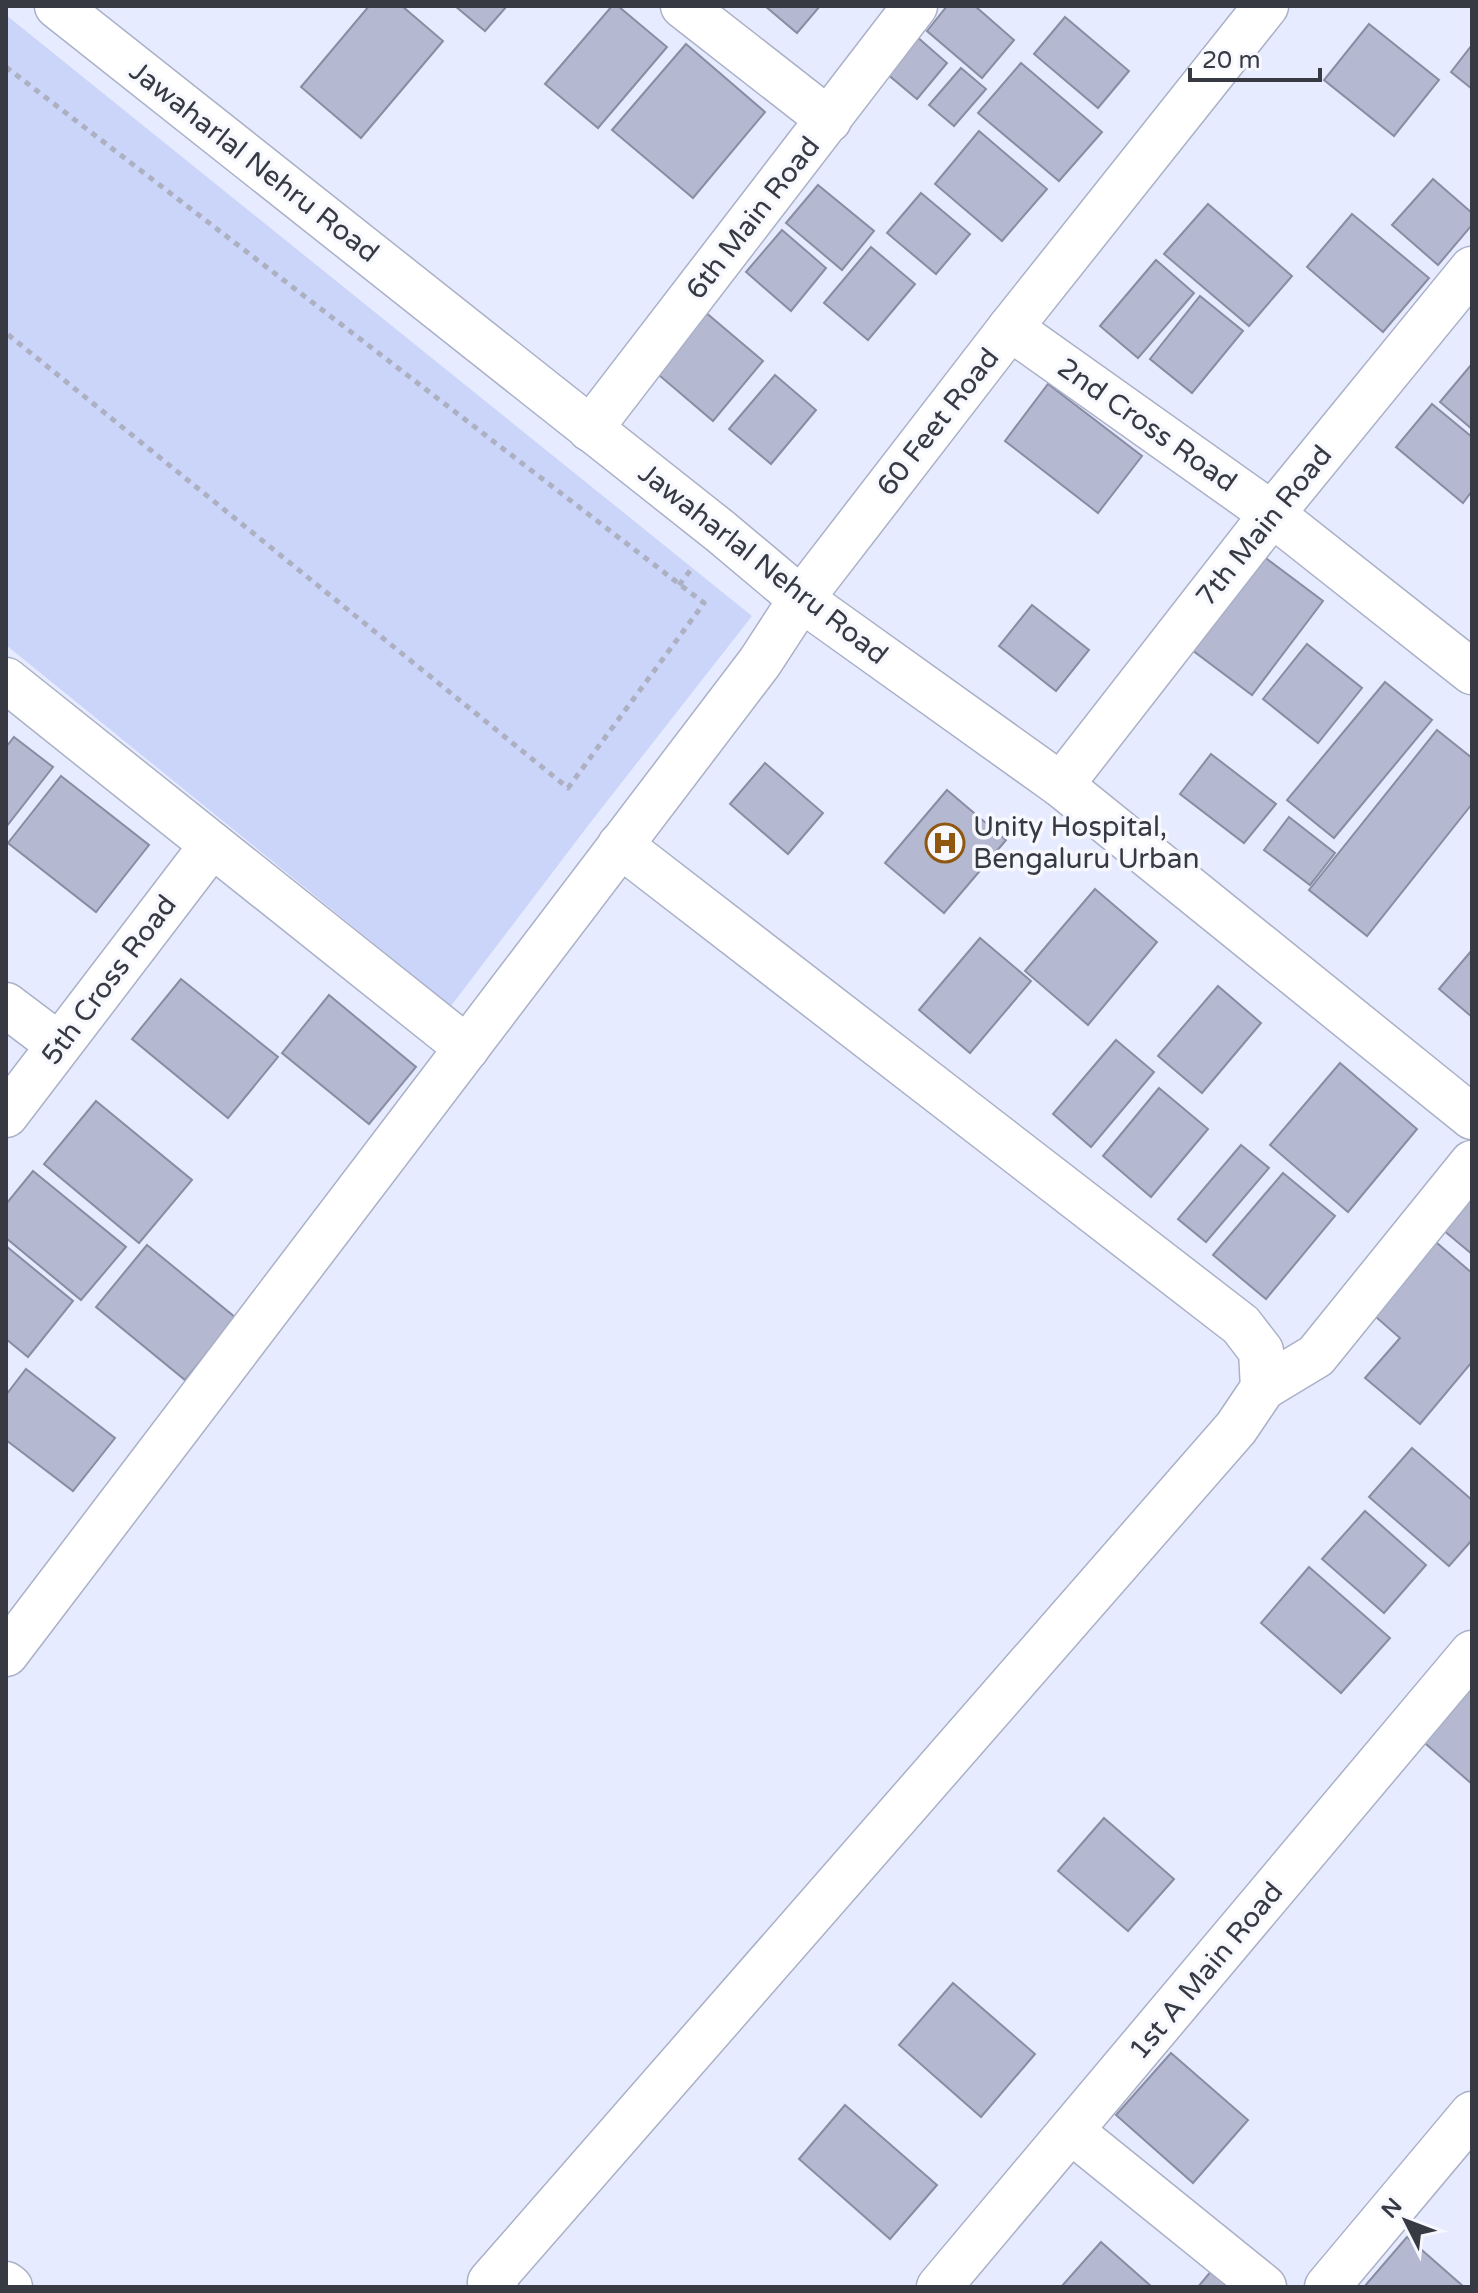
<svg xmlns="http://www.w3.org/2000/svg" width="1478" height="2293" font-family="'Varela Round',sans-serif">
	<rect width="100%" height="100%" fill="#e6ebff"/>
	<polygon fill="#cbd4f9" points="6,15 752,616 590,823 451,1006 6,645"/>
	<g fill="#b4b9d1" stroke="#888da4" stroke-width="2">
		<polygon points="369,6 402,6 443,41 361,138 301,87"/>
		<polygon points="455,6 507,6 485,31"/>
		<polygon points="612,6 618,6 667,47 598,128 545,84"/>
		<polygon points="765,6 820,6 797,33"/>
		<polygon points="947,6 975,6 1014,40 982,78 927,31"/>
		<polygon points="1065,17 1129,71 1098,108 1034,54"/>
		<polygon points="1369,24 1439,80 1394,136 1324,80"/>
		<polygon points="916,36 947,63 917,99 886,73"/>
		<polygon points="686,44 765,112 693,198 612,130"/>
		<polygon points="1472,45 1472,89 1451,72"/>
		<polygon points="1021,63 1102,132 1059,181 978,113"/>
		<polygon points="961,68 986,89 954,126 929,105"/>
		<polygon points="979,131 1047,189 1002,241 935,184"/>
		<polygon points="1433,179 1472,213 1472,225 1438,265 1392,225"/>
		<polygon points="818,185 874,231 842,270 786,223"/>
		<polygon points="921,193 970,234 936,274 887,233"/>
		<polygon points="1208,204 1292,276 1249,326 1164,254"/>
		<polygon points="1352,214 1429,278 1383,332 1307,267"/>
		<polygon points="782,230 826,268 791,311 746,272"/>
		<polygon points="871,247 915,284 868,340 824,303"/>
		<polygon points="1156,260 1194,293 1138,358 1100,326"/>
		<polygon points="1200,296 1243,331 1192,393 1150,359"/>
		<polygon points="704,311 763,361 713,421 653,370"/>
		<polygon points="1471,365 1472,366 1472,429 1440,402"/>
		<polygon points="775,375 816,410 771,464 729,429"/>
		<polygon points="1048,384 1142,456 1098,513 1005,441"/>
		<polygon points="1432,404 1472,437 1472,491 1463,503 1396,447"/>
		<polygon points="1263,556 1323,601 1252,695 1192,650"/>
		<polygon points="1032,605 1089,650 1056,691 999,646"/>
		<polygon points="1307,644 1362,688 1318,743 1263,699"/>
		<polygon points="1385,682 1432,720 1334,838 1287,800"/>
		<polygon points="1437,730 1472,758 1472,804 1367,936 1309,890"/>
		<polygon points="14,737 53,767 6,827 6,747"/>
		<polygon points="1211,754 1276,804 1244,843 1180,794"/>
		<polygon points="765,763 823,813 788,854 730,804"/>
		<polygon points="61,776 149,845 96,912 8,843"/>
		<polygon points="947,790 1006,840 944,913 885,863"/>
		<polygon points="1289,817 1335,853 1310,885 1264,850"/>
		<polygon points="1095,889 1157,942 1088,1025 1025,971"/>
		<polygon points="980,938 1031,981 970,1053 919,1010"/>
		<polygon points="1472,950 1472,1017 1439,989"/>
		<polygon points="181,979 278,1057 228,1118 132,1039"/>
		<polygon points="1218,986 1261,1023 1202,1093 1158,1056"/>
		<polygon points="329,995 416,1067 369,1124 282,1053"/>
		<polygon points="1116,1040 1154,1072 1091,1147 1053,1114"/>
		<polygon points="1340,1063 1417,1129 1348,1212 1270,1145"/>
		<polygon points="1159,1088 1208,1129 1151,1197 1103,1156"/>
		<polygon points="96,1101 192,1180 139,1243 44,1164"/>
		<polygon points="1241,1145 1269,1168 1206,1242 1178,1219"/>
		<polygon points="33,1171 126,1247 81,1300 6,1238 6,1204"/>
		<polygon points="1283,1173 1335,1216 1266,1299 1213,1255"/>
		<polygon points="1472,1184 1472,1254 1437,1225"/>
		<polygon points="1430,1237 1472,1273 1472,1362 1420,1424 1365,1378 1400,1338 1368,1310"/>
		<polygon points="147,1245 236,1318 185,1380 96,1307"/>
		<polygon points="6,1246 73,1301 28,1357 6,1339"/>
		<polygon points="26,1369 115,1438 73,1491 6,1440 6,1395"/>
		<polygon points="1412,1448 1472,1500 1472,1540 1449,1566 1369,1497"/>
		<polygon points="1365,1511 1426,1565 1384,1613 1322,1559"/>
		<polygon points="1309,1567 1390,1638 1341,1693 1261,1623"/>
		<polygon points="1466,1687 1472,1692 1472,1784 1420,1739"/>
		<polygon points="1104,1818 1174,1879 1128,1931 1058,1871"/>
		<polygon points="953,1983 1035,2054 981,2117 899,2045"/>
		<polygon points="1171,2053 1248,2120 1193,2183 1116,2115"/>
		<polygon points="845,2105 937,2185 890,2239 799,2159"/>
		<polygon points="1407,2237 1464,2287 1364,2287"/>
		<polygon points="1101,2242 1152,2287 1061,2287"/>
		<polygon points="1212,2270 1231,2287 1198,2287"/>
	</g>
	<g fill="none" stroke-linecap="round" stroke-linejoin="round">
		<g stroke="#aab0c7" stroke-width="47">
			<g id="minor">
				<polyline points="57,6 720,531 801,599 1061,785 1472,1117"/>
				<polyline points="683,6 829,120"/>
				<polyline points="1010,328 1272,514 1472,672"/>
				<polyline points="590,429 915,6"/>
				<polyline points="6,680 467,1048"/>
				<polyline points="1061,785 1272,514 1472,269"/>
				<polyline points="6,1005 59,1045"/>
				<polyline points="6,1115 212,845"/>
				<polyline points="1263,1388 1316,1356 1472,1163"/>
				<polyline points="6,1654 760,662 801,599 1010,328 1266,6"/>
				<polyline points="1071,2131 1264,2287"/>
				<polyline points="6,2284 10,2287"/>
				<polyline points="496,2287 490,2282 1236,1428 1263,1388 1261,1351 1241,1325 620,845"/>
				<polyline points="939,2287 1472,1653"/>
				<polyline points="1327,2287 1472,2114"/>
			</g>
		</g>
		<g stroke="#acb0c1" stroke-width="5" stroke-dasharray="6 6" stroke-linecap="butt">
			<polyline points="6,67 704,603 568,788 6,333"/>
			<polyline points="679,585 693,567"/>
		</g>
		<use href="#minor" stroke="#fff" stroke-width="44"/>
	</g>
	<defs>
		<g id="hospital-ring" transform="scale(2)"><circle r="9.5" fill="#f7f8fe" stroke="#8f5710" stroke-width="1.5"/><path d="M-5-5h3v3.5h4V-5h3V5h-3V1.5h-4V5h-3Z" fill="#8f5710"/></g>
	</defs>
	<g fill-rule="evenodd">
		<use href="#hospital-ring" x="945" y="843"/>
	</g>
	<g text-anchor="middle" dominant-baseline="central" stroke-width="7" stroke-linejoin="round" paint-order="stroke">
		<g font-size="28" fill="#373943" stroke="#f7f8fe">
			<text transform="translate(254 162) rotate(38)">Jawaharlal Nehru Road</text>
			<text transform="translate(753 218) rotate(-52)">6th Main Road</text>
			<text transform="translate(938 422) rotate(-52)">60 Feet Road</text>
			<text transform="translate(1147 425) rotate(35)">2nd Cross Road</text>
			<text transform="translate(1264 526) rotate(-51)">7th Main Road</text>
			<text transform="translate(763 564) rotate(38)">Jawaharlal Nehru Road</text>
			<text transform="translate(109 980) rotate(-53)">5th Cross Road</text>
			<text transform="translate(1206 1971) rotate(-50)">1st A Main Road</text>
		</g>
		<g font-size="28" fill="#373943" stroke="#f7f8fe" text-anchor="start">
			<text x="973" y="827">Unity Hospital,<tspan x="973" dy="32">Bengaluru Urban</tspan></text>
		</g>
	</g>
	<rect width="1478" height="2293" fill="none" stroke="#373943" stroke-width="16"/>
	<g transform="translate(1406 2221) rotate(312)" stroke="#f7f8fe" stroke-width="6" paint-order="stroke">
	<path d="M0-6L14 30L0 20L-14 30Z" fill="#373943"/>
	<text y="-12" font-size="22" font-weight="bold" text-anchor="middle" fill="#373943">N</text>
	</g>
	<path d="M1190 68v12h130v-12" fill="none" stroke="#373943" stroke-width="4"/>
	<text x="1202" y="68" font-size="24" fill="#373943" stroke="#f7f8fe" stroke-width="6" paint-order="stroke">20 m</text>
</svg>
